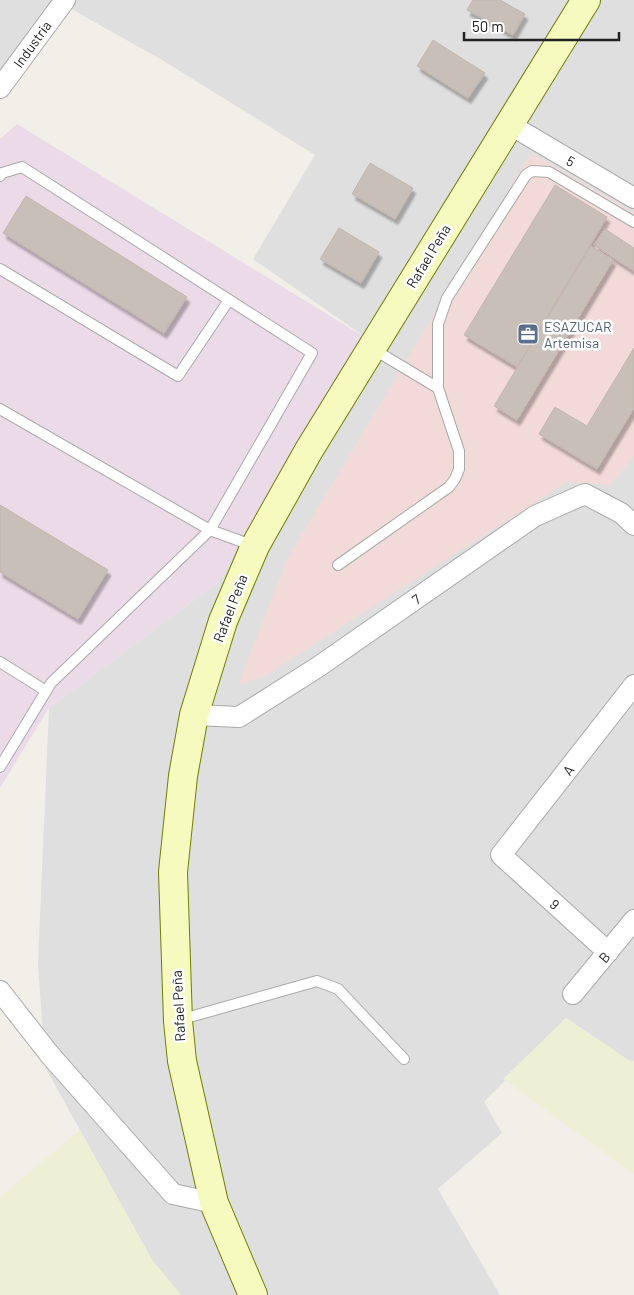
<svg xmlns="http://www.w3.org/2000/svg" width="634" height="1295" font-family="Barlow,sans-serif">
	<defs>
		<filter id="shadow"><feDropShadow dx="3" dy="5.5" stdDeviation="1" flood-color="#0004"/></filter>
	</defs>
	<rect width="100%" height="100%" fill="#f2efe9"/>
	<polygon fill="#e0dfdf" points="0,0 634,0 634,1061 631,1062 566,1018 484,1102 502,1133 438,1189 500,1295 181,1295 152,1260 45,1067 38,963 49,708 217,583 368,339 253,259 315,155 162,60 57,1 0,77"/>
	<polygon fill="#f2dad9" points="531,153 634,213 634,456 611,485 567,482 265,676 238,685 287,559"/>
	<polygon fill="#ebdbe8" points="17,124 368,339 217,583 49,708 0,788 0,139"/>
	<g fill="#eef0d5">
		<polygon points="566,1018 631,1062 634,1061 634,1174 503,1079"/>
		<polygon points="80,1130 152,1260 181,1295 0,1295 0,1197"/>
	</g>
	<g fill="#c7bfb8" stroke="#c4b6ab" filter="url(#shadow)">
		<polygon points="473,0 500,0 525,14 513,35 467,10"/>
		<polygon points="433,40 485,73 468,98 417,66"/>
		<polygon points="370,163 413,188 395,219 352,194"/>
		<polygon points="555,185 607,217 517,367 464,335"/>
		<polygon points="26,196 187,297 164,333 3,233"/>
		<polygon points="339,228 379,252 361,283 320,259"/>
		<polygon points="605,229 634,248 634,271 594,245"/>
		<polygon points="591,246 613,260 517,420 494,406"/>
		<polygon points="634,348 634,408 597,469 539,434 555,407 587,426"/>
		<polygon points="0,505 108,570 78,619 0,572"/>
	</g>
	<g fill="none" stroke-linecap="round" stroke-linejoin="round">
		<g stroke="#a9a9a9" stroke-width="12">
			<g id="lane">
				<polyline points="0,176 2,173 22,167 312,353 210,530 51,683 0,767"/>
				<polyline points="0,269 178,376 229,300"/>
				<polyline points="373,349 438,388"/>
				<polyline points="0,409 210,530 254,546"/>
				<polyline points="338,565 449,487 455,479 459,469 459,451 438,388 438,324 447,298 526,175 532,171 549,172 634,222"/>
				<polyline points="0,662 46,691"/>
				<polyline points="179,1020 317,981 338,989 404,1059"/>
			</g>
		</g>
		<g stroke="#a9a9a9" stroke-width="22">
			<g id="street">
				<polyline points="0,88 65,0"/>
				<polyline points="509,124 634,198"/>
				<polyline points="194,715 239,717 318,667 535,516 585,494 621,513 634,525"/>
				<polyline points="608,952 501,855 634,685"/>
				<polyline points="0,991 50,1055 173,1194 214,1203"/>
				<polyline points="573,994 634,920"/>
			</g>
		</g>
		<g stroke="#707d05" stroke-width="30">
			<polyline id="secondary" points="253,1295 214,1203 182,1061 178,1021 173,872 183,776 194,715 223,621 255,546 309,450 586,0"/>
		</g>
		<use href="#lane" stroke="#fff" stroke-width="10"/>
		<use href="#street" stroke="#fff" stroke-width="20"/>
		<use href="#secondary" stroke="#f7fabf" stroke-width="28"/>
	</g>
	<defs>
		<g id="office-square" transform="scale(1.125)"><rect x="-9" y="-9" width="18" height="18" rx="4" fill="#5c6f8a" stroke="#fff"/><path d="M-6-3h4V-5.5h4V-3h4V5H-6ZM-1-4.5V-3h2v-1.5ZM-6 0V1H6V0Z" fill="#fff"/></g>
	</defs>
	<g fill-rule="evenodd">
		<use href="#office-square" x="528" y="334"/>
	</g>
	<g text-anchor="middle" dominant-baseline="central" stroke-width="5" stroke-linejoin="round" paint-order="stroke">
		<g font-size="14" fill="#222" stroke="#fff">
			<text transform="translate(32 44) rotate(-54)">Industria</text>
			<text transform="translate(571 161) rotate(31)">5</text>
			<text transform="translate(428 256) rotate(-59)">Rafael Peña</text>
			<text transform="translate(416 599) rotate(-35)">7</text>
			<text transform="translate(230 608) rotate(-69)">Rafael Peña</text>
			<text transform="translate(568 770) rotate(-52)">A</text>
			<text transform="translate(555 904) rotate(42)">9</text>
			<text transform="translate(604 957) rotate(-50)">B</text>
			<text transform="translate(178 1006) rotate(-93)">Rafael Peña</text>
		</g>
		<g font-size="14" fill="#4e5e75" stroke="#fff" text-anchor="start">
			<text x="544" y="326">ESAZUCAR<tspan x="544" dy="16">Artemisa</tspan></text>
		</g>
	</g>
	<path d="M464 32v8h155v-8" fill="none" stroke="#222222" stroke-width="2.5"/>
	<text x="472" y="32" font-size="15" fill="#222222" stroke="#ffffff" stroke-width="4" paint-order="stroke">50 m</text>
</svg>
